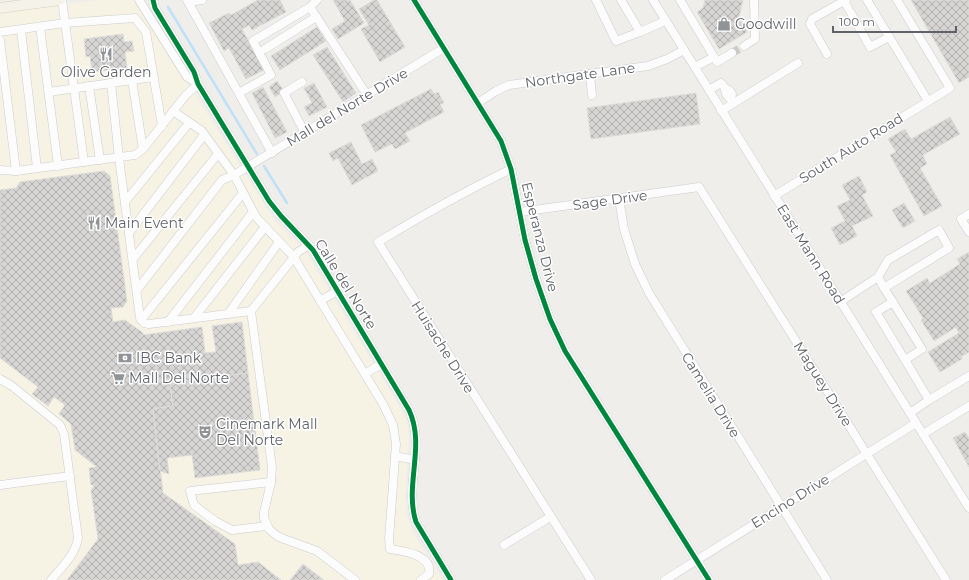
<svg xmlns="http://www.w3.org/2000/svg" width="969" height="580" font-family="Montserrat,sans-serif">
	<defs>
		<pattern id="building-cross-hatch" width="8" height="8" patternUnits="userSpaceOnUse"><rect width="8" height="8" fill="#d6d5d3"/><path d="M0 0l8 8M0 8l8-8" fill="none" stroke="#b1b0af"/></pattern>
	</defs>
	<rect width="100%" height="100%" fill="#efeeea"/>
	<polygon fill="#f7f3e4" points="97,0 135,0 275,221 287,234 299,244 305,251 403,413 407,424 409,436 405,498 406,514 410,525 415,536 443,580 0,580 0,13"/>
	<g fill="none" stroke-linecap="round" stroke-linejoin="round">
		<g stroke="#bfe0f9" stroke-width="2.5">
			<polyline points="168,7 257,154"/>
			<polyline points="264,166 287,203"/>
		</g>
	</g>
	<g fill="url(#building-cross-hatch)" stroke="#deddd9">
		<polygon points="258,0 280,0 286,12 252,30 249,25 242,29 264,70 246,79 229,48 224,51 209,23 229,13 231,15"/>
		<polygon points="333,0 350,0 364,23 338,39 332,29 345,21"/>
		<polygon points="374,0 377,0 405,47 380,62 361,29 369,25 359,9"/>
		<polygon points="705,0 743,0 739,17 747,32 719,49 697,12 703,8"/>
		<polygon points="911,0 969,0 969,77 959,83"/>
		<polygon points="317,27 326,41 280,70 271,56"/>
		<polygon points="123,34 124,42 132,41 134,51 125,52 127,68 92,72 90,56 86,57 84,39"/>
		<polygon points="327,47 356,93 343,102 313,55"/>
		<polygon points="277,81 284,91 275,97 269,87"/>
		<polygon points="314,83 327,107 309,116 304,107 312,103 304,88"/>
		<polygon points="263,87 287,132 275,138 252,93"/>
		<polygon points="431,89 434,94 438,92 444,103 440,104 444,112 405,133 410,141 395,149 392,144 375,152 361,125"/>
		<polygon points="696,93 700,124 591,139 587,108"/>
		<polygon points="950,117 960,134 923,155 927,164 920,168 942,206 924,216 890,155 896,152 888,139 905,129 911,139"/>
		<polygon points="351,142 362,164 372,159 378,171 352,185 338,158 333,161 329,153"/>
		<polygon points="104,171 110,176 127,301 123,307 111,308 113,322 125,320 143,333 143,335 202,327 205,353 216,352 212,326 242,322 248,373 170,383 173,406 153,409 163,493 235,544 238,565 258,562 281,580 67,580 98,539 91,490 95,485 91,485 89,468 97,467 75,450 71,424 59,414 65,405 54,397 48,406 32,394 38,387 0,358 0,190 16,188 20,182"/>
		<polygon points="859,176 867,192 862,195 873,216 852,226 857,236 840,245 831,228 845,221 837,206 850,200 842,185"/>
		<polygon points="904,203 915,221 903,228 892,210"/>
		<polygon points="969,252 969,352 961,357 962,359 940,372 928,352 959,333 956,327 934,341 921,320 923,318 906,291 927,278 930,283 960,264 957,259"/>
		<polygon points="248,373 260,470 195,478 192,455 167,458 169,474 160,471 153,409 173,406 170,383"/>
		<polygon points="965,432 969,438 969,467 953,438"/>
		<polygon points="303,564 324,580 290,580"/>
	</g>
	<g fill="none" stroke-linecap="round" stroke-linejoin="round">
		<polyline stroke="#cbcbca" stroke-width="8" stroke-dasharray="8 4" stroke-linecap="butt" points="732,53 744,46"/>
		<g stroke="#cbcccc" stroke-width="9">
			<g id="minor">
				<polyline points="62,0 84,162"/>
				<polyline points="139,0 187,77 198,84"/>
				<path d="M153 0 155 8 194 72 198 84 269 201 281 216 313 250 409 410C426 446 404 485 416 522L451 580"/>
				<polyline points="187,0 272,153"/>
				<polyline points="317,0 310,7 367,95"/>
				<polyline points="414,0 501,141 511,169 525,240 536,279 550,319 565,351 709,580"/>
				<polyline points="596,0 616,41 640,32 665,21"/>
				<polyline points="621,0 640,32"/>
				<polyline points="653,0 969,508"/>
				<polyline points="680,0 714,57 695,67"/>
				<polyline points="846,0 844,1 848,8"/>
				<polyline points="867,0 928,101"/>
				<polyline points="189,2 202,0"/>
				<polyline points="851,13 870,47 889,37"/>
				<polyline points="40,27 58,166"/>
				<polyline points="21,30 37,168"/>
				<polyline points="0,32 65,23 135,18 146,32 162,126"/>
				<polyline points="0,40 16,171"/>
				<polyline points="744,46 755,39 754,0"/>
				<polyline points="265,49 316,17"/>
				<polyline points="827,54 810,24 812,19 844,1"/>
				<polyline points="714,57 717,62 732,53"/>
				<polyline points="590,74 592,95"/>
				<polyline points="132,80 143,149"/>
				<polyline points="302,82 284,93 305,133"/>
				<polyline points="111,83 119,158 140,318 144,323 149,324 251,311 298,252 309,245"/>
				<polyline points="89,86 100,160"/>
				<polyline points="709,90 721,83 725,88"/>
				<polyline points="49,92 153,77"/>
				<polyline points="239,93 271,75 253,41 310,7"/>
				<path d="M731 99C726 97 725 93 725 88L729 90 732 94 731 99 733 103"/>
				<polyline points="478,103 496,91 509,85 648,66 667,59 684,50"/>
				<polyline points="173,111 202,131 234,175 444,48"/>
				<polyline points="721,111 798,63"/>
				<path d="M511 169C465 191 421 216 378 242L591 580"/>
				<polyline points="0,170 16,171 135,155 143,149 186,95 198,84"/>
				<polyline points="774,196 950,88 897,0"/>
				<polyline points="619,199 624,229 635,264 649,293 827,580"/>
				<polyline points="125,202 189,123"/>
				<polyline points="520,212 699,187 946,580"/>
				<polyline points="969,214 961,219 969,232"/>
				<polyline points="129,233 204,135"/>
				<polyline points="133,259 218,154"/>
				<polyline points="884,288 922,349 905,360 929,400 910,413"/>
				<path d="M137 290 222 180 234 175 256 217 293 256 383 404 393 425 396 444 389 539 390 549C404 551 433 555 429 574L421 580"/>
				<polyline points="320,301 337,291"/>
				<polyline points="840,302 878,277 888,260 939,230 949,248 884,288 878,277"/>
				<polyline points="893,302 876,312 905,360"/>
				<polyline points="251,311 272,467 271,482 264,512 264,518 269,529 277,536 284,539 317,551 355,580"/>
				<polyline points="228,314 279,242"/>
				<polyline points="194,318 265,227"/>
				<polyline points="141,320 243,193"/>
				<polyline points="168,322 253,212"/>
				<polyline points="365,374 381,364"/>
				<path d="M0 379 12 386 60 425 64 434 78 538C76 554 61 568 51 580"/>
				<polyline points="929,400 969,376"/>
				<polyline points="923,434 969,406"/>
				<polyline points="395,456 415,460"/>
				<polyline points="0,485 70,476"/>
				<polyline points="267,526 232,530 215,521 194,505 190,491 271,482"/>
				<polyline points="504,545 550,517"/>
				<polyline points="665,580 916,423"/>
			</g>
		</g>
		<g stroke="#d7ceb8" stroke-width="11">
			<polyline id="major" points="0,8 60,0"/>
		</g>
		<use href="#minor" stroke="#fdfcfc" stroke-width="8"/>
		<use href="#major" stroke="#f4f2e9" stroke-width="10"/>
		<g stroke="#fff" stroke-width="8">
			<g id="cycleway">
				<path d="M153 0 155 8 194 72 198 84 269 201 281 216 313 250 409 410C426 446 404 485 416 522L451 580"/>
				<polyline points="414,0 501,141 511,169 525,240 536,279 550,319 565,351 709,580"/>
			</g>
		</g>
		<use href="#cycleway" stroke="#00873e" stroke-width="5"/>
	</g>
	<defs>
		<g id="shop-bare" transform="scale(1.08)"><path d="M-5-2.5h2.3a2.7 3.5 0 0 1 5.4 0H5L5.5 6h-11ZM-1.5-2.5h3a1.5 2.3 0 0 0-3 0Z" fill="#919496" stroke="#fff" stroke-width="2.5" paint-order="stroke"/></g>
		<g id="restaurant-bare" transform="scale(1.08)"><path d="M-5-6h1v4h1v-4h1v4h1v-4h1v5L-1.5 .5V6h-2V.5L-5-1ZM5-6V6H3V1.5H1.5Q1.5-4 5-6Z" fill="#919496" stroke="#fff" stroke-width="2.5" paint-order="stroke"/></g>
		<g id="bank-bare" transform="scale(1.08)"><path d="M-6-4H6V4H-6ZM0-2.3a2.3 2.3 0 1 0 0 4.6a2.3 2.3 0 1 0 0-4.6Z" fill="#919496" stroke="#fff" stroke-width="2.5" paint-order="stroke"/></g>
		<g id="supermarket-bare" transform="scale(1.08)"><path d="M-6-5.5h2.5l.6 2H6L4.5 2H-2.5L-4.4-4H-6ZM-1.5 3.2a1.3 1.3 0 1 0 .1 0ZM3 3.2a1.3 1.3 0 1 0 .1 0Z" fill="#919496" stroke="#fff" stroke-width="2.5" paint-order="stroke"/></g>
		<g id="theatre-bare" transform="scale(1.08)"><path d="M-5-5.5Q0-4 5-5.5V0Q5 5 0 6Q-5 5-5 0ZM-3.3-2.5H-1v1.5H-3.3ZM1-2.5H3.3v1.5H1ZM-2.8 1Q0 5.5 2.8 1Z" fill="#919496" stroke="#fff" stroke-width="2.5" paint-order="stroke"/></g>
	</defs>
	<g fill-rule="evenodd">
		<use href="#shop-bare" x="724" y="24"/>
		<use href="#restaurant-bare" x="106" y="54"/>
		<use href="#restaurant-bare" x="94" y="223"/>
		<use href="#bank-bare" x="125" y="358"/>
		<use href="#supermarket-bare" x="118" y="378"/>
		<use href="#theatre-bare" x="205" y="432"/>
	</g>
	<g text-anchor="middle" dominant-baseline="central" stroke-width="3" stroke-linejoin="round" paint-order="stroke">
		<g font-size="14" fill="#5f6368" stroke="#fff" text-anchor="start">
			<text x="735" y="24">Goodwill</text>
			<text x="106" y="72" text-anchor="middle">Olive Garden</text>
			<text x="105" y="223">Main Event</text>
			<text x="136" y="358">IBC Bank</text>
			<text x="129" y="378">Mall Del Norte</text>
			<text x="216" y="424">Cinemark Mall<tspan x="216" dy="16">Del Norte</tspan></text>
		</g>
		<g font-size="14" fill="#5f6368" stroke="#fff">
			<text transform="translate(580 75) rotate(-8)">Northgate Lane</text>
			<text transform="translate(347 107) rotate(-31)">Mall del Norte Drive</text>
			<text transform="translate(851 148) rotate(-32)">South Auto Road</text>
			<text transform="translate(610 200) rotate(-8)">Sage Drive</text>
			<text transform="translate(540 237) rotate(76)">Esperanza Drive</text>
			<text transform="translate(811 254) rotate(58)">East Mann Road</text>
			<text transform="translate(346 284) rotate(58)">Calle del Norte</text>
			<text transform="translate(443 347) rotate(58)">Huisache Drive</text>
			<text transform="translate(823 384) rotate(58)">Maguey Drive</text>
			<text transform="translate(711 395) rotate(58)">Camelia Drive</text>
			<text transform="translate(790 501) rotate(-32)">Encino Drive</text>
		</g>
	</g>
	<path d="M833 26v6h123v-6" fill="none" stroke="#5f6368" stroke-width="2"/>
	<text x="839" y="26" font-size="12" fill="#5f6368" stroke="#ffffff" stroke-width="3" paint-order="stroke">100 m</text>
</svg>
